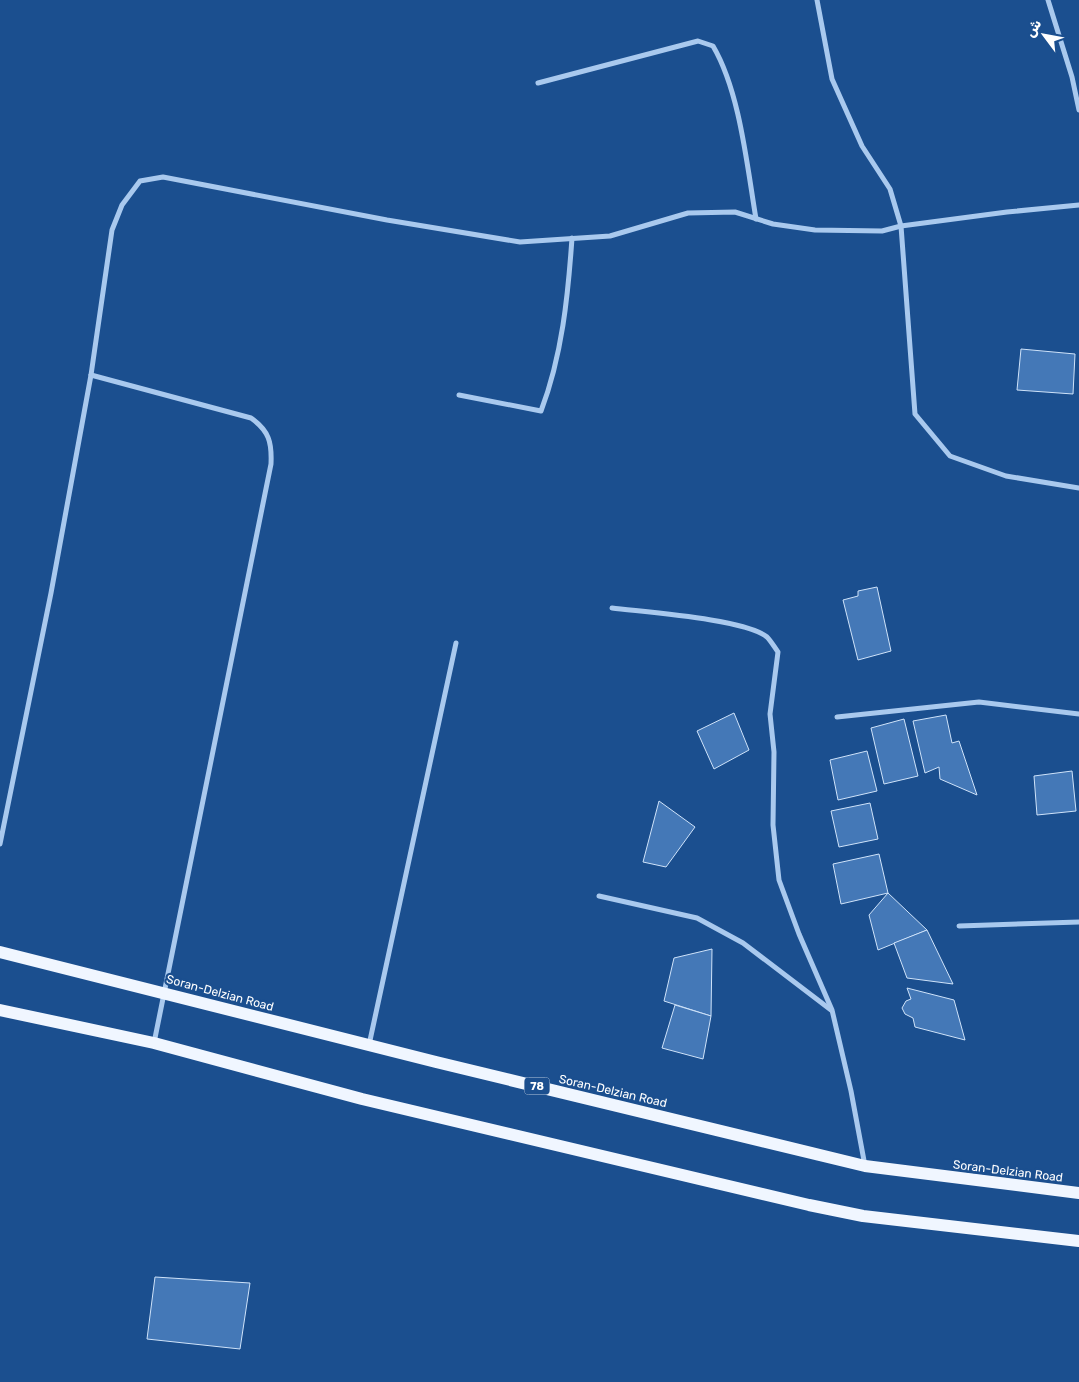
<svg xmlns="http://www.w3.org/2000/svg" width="1079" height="1382" font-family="Rubik,'Noto Naskh Arabic',sans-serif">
	<rect width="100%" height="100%" fill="#1b4f8f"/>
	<g fill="#4478b7" stroke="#cfe3fa">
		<polygon points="1021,349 1075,354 1073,394 1017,390"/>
		<polygon points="877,587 891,651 858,660 843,600 858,596 858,591"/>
		<polygon points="734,713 749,750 714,769 697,731"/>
		<polygon points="946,715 952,743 959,741 977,795 940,779 939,767 925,773 913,721"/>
		<polygon points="904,719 918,776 884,784 871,728"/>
		<polygon points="867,751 877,791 838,800 830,760"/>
		<polygon points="1072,771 1076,811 1037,815 1034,776"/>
		<polygon points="659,801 695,827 666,867 643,862"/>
		<polygon points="870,803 878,839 839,847 831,811"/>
		<polygon points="879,854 888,893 841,904 833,864"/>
		<polygon points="888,893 927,930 878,950 869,915"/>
		<polygon points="927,930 953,984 907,978 894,943"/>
		<polygon points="712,949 711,1016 664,1001 674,958"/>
		<polygon points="907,988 954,1000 965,1040 915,1027 913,1018 905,1014 902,1008 906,1001 911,999"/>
		<polygon points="675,1005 711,1016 703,1059 662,1048"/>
		<polygon points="155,1277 250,1283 240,1349 147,1339"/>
	</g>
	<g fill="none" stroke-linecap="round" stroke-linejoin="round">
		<g stroke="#a9c9ee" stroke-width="5">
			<polyline points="817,0 832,79 862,146 890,189 901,226 915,414 950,456 1006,476 1079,488"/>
			<polyline points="1048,0 1072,77 1079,110"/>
			<path d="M538 83 698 41 713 46C740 92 747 166 756 219"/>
			<path d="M91 375 251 418C269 431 272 442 271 464L154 1043"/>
			<path d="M459 395 541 411C562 356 568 296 572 238"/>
			<path d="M612 608C643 612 746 619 767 637 771 641 775 648 778 652L770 714 774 752 773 825 779 880 799 934 832 1010 851 1091 865 1166"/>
			<polyline points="837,717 979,702 1079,714"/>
			<polyline points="0,844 51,593 91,375 112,230 122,205 140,181 163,177 387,220 520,242 610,236 688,213 735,212 773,224 815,230 882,231 901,226 1007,212 1079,205"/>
			<polyline points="599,896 697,918 743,943 831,1010"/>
			<polyline points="959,926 1079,922"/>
			<polyline points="369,1045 456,643"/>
		</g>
		<g stroke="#f0f6ff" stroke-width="12">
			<polyline points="0,952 436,1062 865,1166 1079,1193"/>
			<polyline points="0,1010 154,1043 362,1099 809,1205 863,1216 1079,1241"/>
		</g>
	</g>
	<g text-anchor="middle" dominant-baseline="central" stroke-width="4.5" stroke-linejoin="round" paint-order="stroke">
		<rect fill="#1b4f8f" stroke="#bbcadd" stroke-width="1" x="524.5" y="1077.5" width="25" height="17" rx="4"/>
		<g font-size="11" font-weight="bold" fill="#fff">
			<text x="537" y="1086">78</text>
		</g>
		<g font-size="12" fill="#fff" stroke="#1b4f8f">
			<text transform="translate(220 993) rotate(15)">Soran-Delzian Road</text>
			<text transform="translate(613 1091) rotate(13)">Soran-Delzian Road</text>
			<text transform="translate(1008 1171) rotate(7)">Soran-Delzian Road</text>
		</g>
	</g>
	<g transform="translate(1044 35) rotate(302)" stroke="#1b4f8f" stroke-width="4" paint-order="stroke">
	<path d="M0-4L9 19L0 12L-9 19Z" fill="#ffffff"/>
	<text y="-8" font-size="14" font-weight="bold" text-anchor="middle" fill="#ffffff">ش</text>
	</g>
</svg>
